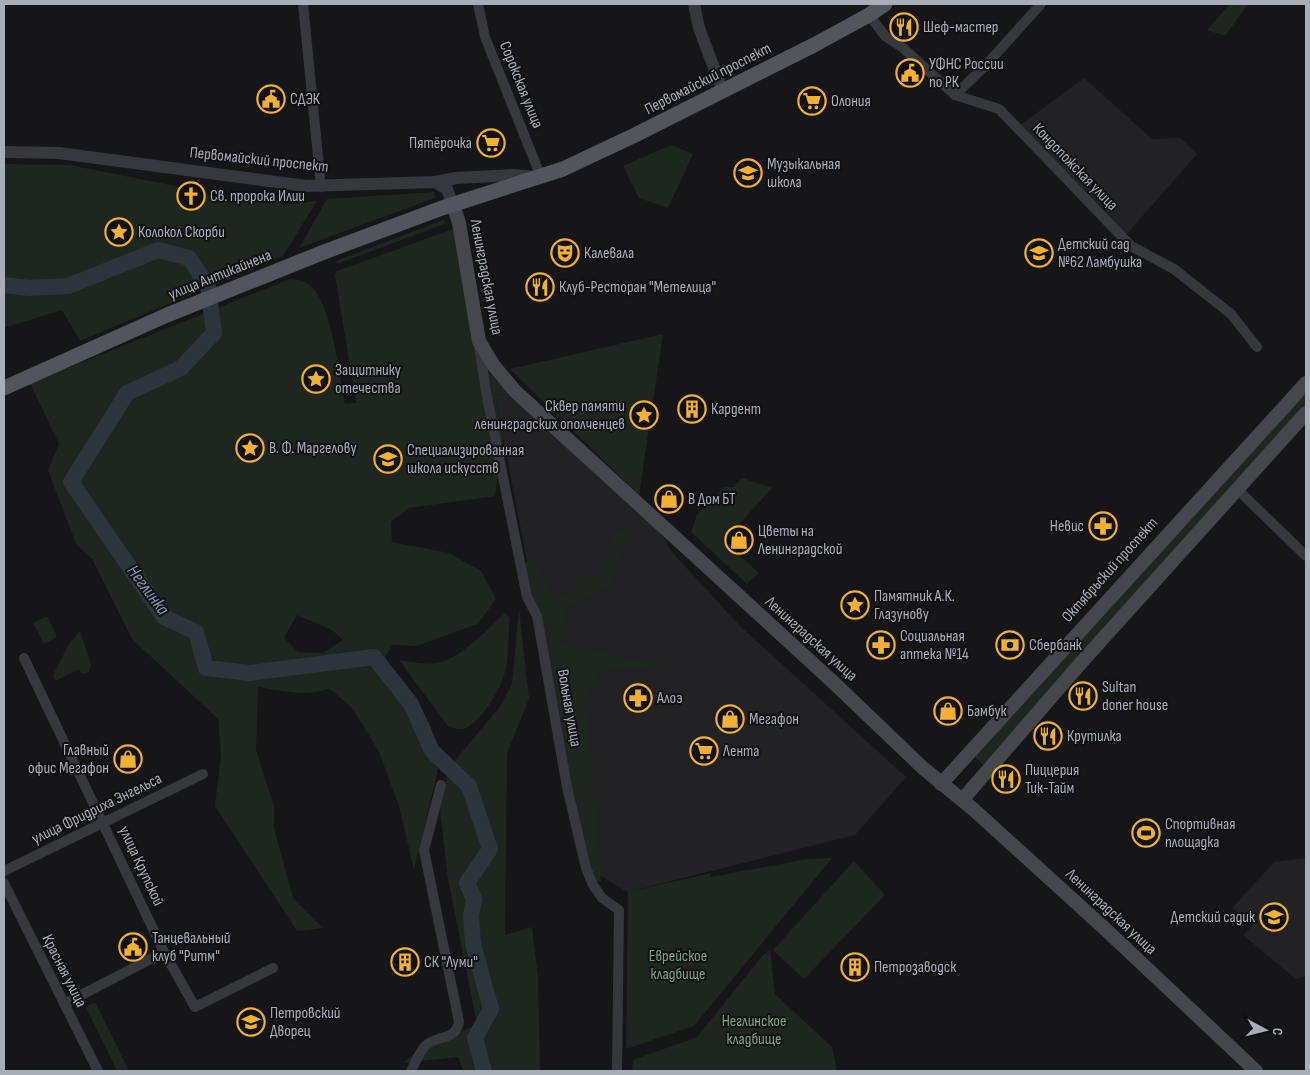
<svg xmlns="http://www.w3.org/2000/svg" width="1310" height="1075" font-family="'Sofia Sans Condensed',sans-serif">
	<rect width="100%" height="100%" fill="#161618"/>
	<g fill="#222225">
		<polygon points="1084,78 1152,139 1180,138 1197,154 1124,237 1019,126"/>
		<polygon points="510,393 661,533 672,552 741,627 906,777 855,835 628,892 586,868 495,395"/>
		<polygon points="1306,858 1306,976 1296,979 1243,935 1253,925 1232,908 1274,862"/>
	</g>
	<g fill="#1e261f" fill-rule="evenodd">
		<polygon points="1230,4 1248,4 1225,36 1207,30"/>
		<polygon points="671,145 693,154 668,208 639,198 623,166"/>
		<path d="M4 164 70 165 205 192 211 197 229 203C246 196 268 193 283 205L317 201 283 256 80 341 62 310 4 328Z"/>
		<polygon points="434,192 435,198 299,248 327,199"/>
		<polygon points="443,220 447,223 337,264 336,261"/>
		<path d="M453 229 487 371 510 393 495 395 503 439 495 496 409 508 391 522 392 542 449 553 481 571 496 599 478 624 416 646 392 645 385 657 429 722 441 757 414 870 399 806 379 752 353 709 329 688C308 698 281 690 258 687L256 750 274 806V828L293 898 323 928 297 931 215 806 221 754 218 719 132 639 92 559 76 544 48 470 59 444 30 383 290 279C301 279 309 282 316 292 332 314 340 377 345 404L356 403 335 275 337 271ZM297 615 332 630 343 640 323 653 298 652 284 638Z"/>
		<polygon points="663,334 639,495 510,369"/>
		<polygon points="1306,391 1306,415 983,765 971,754"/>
		<polygon points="742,478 772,488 724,541 759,573 747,584 691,532 697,515 725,487 734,487"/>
		<path d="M629 531 612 584 566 609 561 643 652 663V667C632 670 615 665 598 673L586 701 601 881H596L581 825 562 731 549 629 528 598 523 567 531 555 555 599 604 572 613 532Z"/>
		<polygon points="519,608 529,699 507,753 505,935 532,927 538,977 540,1071 463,1071 458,1057 403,1063 415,1054 477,1024 448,879 440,811 448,769 499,708 512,684"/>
		<path d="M505 613 510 618C508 635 509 655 505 672 501 688 482 721 466 728 460 731 454 728 448 726L399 660C411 662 424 665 437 663 460 659 489 628 505 613Z"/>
		<polygon points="47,616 57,637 44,644 33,623"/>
		<polygon points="80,631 91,664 89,672 82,674 79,669 55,681 53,675 69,644"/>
		<polygon points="832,858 694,1026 626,1049 628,892 711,873 711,877 807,859"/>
		<polygon points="854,861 885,895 804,979 773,950"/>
		<polygon points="770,950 775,994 832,1047 837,1071 632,1071 633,1060 697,1037 763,955"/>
		<polygon points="95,1002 129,1071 117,1071 86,1007"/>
	</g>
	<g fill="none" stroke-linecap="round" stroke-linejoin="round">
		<polyline stroke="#2c353c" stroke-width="16" points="4,285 29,288 68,286 158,250 189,258 208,286 214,333 181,368 127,393 71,482 164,617 196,632 206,668 250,673 374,657 411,704 432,751 469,786 490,849 467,883 474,899 471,916 473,944 491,1009 475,1038 484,1071"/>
		<g stroke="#37383d" stroke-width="10">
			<polyline points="303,4 321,187"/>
			<polyline points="478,4 485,37 541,177"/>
			<polyline points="869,15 885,36 902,47 955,95 999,109 1131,246 1174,269 1231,314 1257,347"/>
			<polyline points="955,95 987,64 1041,4"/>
			<polyline points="479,345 486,392 527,597 537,616 567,787 586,868 593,885 602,898 619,910 617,1071"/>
			<polyline points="1238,490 1306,556"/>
			<polyline points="24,658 164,952 195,1007 273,968"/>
			<polyline points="4,871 203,774"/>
			<polyline points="4,883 98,1071"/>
			<polyline points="64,1004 164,952"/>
			<path d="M411 1071C415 1063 419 1053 425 1046 436 1035 456 1041 459 1022L424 850 441 785"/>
		</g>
		<g stroke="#37383d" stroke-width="12">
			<polyline points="694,4 699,28 723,92"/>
			<polyline points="4,152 59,153 306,186 435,182 456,178 513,175 536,177"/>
			<polyline points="435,182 447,189 453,205"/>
		</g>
		<g stroke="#45474d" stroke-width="14">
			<polyline points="453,205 459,223 479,341 494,366 515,391 833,682 923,768 973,809 1103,927 1256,1071"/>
			<polyline points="941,784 1306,383"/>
			<polyline points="962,800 1080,664 1306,413"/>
		</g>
		<polyline stroke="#53555c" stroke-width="15" points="4,388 167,315 324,252 442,208 563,169 633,136 814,45 869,15 885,4"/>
	</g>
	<defs>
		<g id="restaurant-ring" transform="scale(1.4375)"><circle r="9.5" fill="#111113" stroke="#f2b134" stroke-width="1.5"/><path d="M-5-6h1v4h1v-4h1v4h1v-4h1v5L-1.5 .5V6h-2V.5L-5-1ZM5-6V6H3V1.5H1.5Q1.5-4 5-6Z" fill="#f2b134"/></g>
		<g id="civic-ring" transform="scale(1.4375)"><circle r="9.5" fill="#111113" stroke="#f2b134" stroke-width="1.5"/><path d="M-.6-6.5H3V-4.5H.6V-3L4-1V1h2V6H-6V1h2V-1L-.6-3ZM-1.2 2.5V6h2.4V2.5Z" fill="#f2b134"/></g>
		<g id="supermarket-ring" transform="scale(1.4375)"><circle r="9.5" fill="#111113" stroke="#f2b134" stroke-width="1.5"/><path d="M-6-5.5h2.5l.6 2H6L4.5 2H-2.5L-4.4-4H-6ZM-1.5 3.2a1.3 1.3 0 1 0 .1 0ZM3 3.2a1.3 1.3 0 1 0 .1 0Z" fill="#f2b134"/></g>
		<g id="school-ring" transform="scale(1.4375)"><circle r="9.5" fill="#111113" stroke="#f2b134" stroke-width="1.5"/><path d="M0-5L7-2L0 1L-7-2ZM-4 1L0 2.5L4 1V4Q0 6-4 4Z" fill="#f2b134"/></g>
		<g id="church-ring" transform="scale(1.4375)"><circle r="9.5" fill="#111113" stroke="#f2b134" stroke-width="1.5"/><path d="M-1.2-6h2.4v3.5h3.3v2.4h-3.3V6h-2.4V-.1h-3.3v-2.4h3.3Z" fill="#f2b134"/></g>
		<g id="sight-ring" transform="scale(1.4375)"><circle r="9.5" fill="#111113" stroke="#f2b134" stroke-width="1.5"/><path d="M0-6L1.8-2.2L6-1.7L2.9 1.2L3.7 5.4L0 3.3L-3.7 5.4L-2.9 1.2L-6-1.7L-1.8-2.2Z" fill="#f2b134"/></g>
		<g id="theatre-ring" transform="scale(1.4375)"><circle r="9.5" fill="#111113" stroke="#f2b134" stroke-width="1.5"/><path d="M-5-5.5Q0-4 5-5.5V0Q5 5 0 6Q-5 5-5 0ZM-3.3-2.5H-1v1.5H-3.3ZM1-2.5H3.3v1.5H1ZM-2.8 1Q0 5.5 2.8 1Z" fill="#f2b134"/></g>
		<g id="building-ring" transform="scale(1.4375)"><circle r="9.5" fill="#111113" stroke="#f2b134" stroke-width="1.5"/><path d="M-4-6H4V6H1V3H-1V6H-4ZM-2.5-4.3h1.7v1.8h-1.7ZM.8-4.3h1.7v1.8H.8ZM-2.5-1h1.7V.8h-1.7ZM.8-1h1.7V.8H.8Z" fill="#f2b134"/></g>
		<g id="shop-ring" transform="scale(1.4375)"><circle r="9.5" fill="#111113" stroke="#f2b134" stroke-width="1.5"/><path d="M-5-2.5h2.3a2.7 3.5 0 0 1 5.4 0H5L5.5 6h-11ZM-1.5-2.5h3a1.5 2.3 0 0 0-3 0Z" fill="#f2b134"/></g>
		<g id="pharmacy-ring" transform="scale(1.4375)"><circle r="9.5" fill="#111113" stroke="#f2b134" stroke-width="1.5"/><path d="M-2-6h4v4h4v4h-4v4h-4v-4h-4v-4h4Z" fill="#f2b134"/></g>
		<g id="bank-ring" transform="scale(1.4375)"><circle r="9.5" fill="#111113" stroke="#f2b134" stroke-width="1.5"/><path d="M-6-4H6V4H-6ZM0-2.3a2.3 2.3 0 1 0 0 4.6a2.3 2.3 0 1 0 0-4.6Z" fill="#f2b134"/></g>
		<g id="stadium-ring" transform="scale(1.4375)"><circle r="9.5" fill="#111113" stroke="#f2b134" stroke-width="1.5"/><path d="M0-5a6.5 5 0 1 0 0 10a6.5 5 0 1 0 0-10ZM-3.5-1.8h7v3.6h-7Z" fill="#f2b134"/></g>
	</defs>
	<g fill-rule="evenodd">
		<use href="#restaurant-ring" x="904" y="27"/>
		<use href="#civic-ring" x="910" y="73"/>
		<use href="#civic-ring" x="271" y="99"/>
		<use href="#supermarket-ring" x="812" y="101"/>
		<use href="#supermarket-ring" x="491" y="143"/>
		<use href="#school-ring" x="748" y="173"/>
		<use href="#church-ring" x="191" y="196"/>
		<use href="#sight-ring" x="119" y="232"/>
		<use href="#theatre-ring" x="565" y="253"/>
		<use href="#school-ring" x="1039" y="253"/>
		<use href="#restaurant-ring" x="540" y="287"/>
		<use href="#sight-ring" x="316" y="379"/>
		<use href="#building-ring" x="692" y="409"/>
		<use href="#sight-ring" x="644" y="415"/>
		<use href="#sight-ring" x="250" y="448"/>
		<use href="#school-ring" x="388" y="459"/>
		<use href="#shop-ring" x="669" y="499"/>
		<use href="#pharmacy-ring" x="1103" y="526"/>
		<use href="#shop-ring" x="739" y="540"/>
		<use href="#sight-ring" x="855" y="605"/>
		<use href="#pharmacy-ring" x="881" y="645"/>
		<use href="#bank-ring" x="1010" y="645"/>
		<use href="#restaurant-ring" x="1083" y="696"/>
		<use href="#pharmacy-ring" x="638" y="698"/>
		<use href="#shop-ring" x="948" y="711"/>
		<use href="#shop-ring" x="730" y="719"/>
		<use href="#restaurant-ring" x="1048" y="736"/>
		<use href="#supermarket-ring" x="704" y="751"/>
		<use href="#shop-ring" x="128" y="759"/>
		<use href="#restaurant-ring" x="1006" y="779"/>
		<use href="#stadium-ring" x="1146" y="833"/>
		<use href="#school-ring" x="1274" y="917"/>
		<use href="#civic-ring" x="133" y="947"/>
		<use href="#building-ring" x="405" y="962"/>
		<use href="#building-ring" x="855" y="967"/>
		<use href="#school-ring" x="251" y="1022"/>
	</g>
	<g text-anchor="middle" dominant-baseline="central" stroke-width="4" stroke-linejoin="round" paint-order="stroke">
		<g font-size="16" fill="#a8adb8" stroke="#111113" text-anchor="start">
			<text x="923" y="27">Шеф-мастер</text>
			<text x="929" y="64">УФНС России<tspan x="929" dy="18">по РК</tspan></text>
			<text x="290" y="99">СДЭК</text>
			<text x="831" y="101">Олония</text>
			<text x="472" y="143" text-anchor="end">Пятёрочка</text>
			<text x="767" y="164">Музыкальная<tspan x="767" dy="18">школа</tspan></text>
			<text x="210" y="196">Св. пророка Илии</text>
			<text x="138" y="232">Колокол Скорби</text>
			<text x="1058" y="244">Детский сад<tspan x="1058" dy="18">№62 Ламбушка</tspan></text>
			<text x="584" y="253">Калевала</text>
			<text x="559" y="287">Клуб-Ресторан "Метелица"</text>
			<text x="335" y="370">Защитнику<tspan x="335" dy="18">отечества</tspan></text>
			<text x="625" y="406" text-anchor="end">Сквер памяти<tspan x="625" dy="18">ленинградских ополченцев</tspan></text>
			<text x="711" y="409">Кардент</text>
			<text x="269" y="448">В. Ф. Маргелову</text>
			<text x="407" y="450">Специализированная<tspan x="407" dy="18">школа искусств</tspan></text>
			<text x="688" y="499">В Дом БТ</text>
			<text x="1084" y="526" text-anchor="end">Невис</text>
			<text x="758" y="531">Цветы на<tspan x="758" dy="18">Ленинградской</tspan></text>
			<text x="874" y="596">Памятник А.К.<tspan x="874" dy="18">Глазунову</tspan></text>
			<text x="900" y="636">Социальная<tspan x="900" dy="18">аптека №14</tspan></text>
			<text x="1029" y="645">Сбербанк</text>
			<text x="1102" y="687">Sultan<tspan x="1102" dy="18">doner house</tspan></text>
			<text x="657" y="698">Алоэ</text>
			<text x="967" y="711">Бамбук</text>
			<text x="749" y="719">Мегафон</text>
			<text x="1067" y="736">Крутилка</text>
			<text x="109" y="750" text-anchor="end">Главный<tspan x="109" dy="18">офис Мегафон</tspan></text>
			<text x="723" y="751">Лента</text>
			<text x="1025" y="770">Пиццерия<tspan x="1025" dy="18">Тик-Тайм</tspan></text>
			<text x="1165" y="824">Спортивная<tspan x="1165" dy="18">площадка</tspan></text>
			<text x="1255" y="917" text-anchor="end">Детский садик</text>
			<text x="152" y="938">Танцевальный<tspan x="152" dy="18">клуб "Ритм"</tspan></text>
			<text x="424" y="962">СК "Луми"</text>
			<text x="874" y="967">Петрозаводск</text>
			<text x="270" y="1013">Петровский<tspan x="270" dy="18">Дворец</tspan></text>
		</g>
		<g font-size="16" fill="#a8adb8" stroke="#111113">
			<text transform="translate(708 79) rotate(-27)">Первомайский проспект</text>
			<text transform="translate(521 85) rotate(68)">Сорокская улица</text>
			<text transform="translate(259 160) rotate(6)">Первомайский проспект</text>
			<text transform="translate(1075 167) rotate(46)">Кондопожская улица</text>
			<text transform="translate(220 275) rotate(-22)">улица Антикайнена</text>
			<text transform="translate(486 277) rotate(79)">Ленинградская улица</text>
			<text transform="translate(1110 570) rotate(-48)">Октябрьский проспект</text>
			<text transform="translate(811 639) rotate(42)">Ленинградская улица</text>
			<text transform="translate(569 708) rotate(80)">Вольная улица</text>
			<text transform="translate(97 809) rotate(-26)">улица Фридриха Энгельса</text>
			<text transform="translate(141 866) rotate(65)">улица Крупской</text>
			<text transform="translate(1111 912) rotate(43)">Ленинградская улица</text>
			<text transform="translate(64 971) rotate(63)">Красная улица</text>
		</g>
		<g font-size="16" fill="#7fa381" stroke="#111113">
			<text x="678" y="956">Еврейское<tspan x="678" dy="18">кладбище</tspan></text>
			<text x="754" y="1021">Неглинское<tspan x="754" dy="18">кладбище</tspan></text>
		</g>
		<g font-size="18" font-style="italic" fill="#7f9bb3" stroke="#111113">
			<text transform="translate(148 590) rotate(53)">Неглинка</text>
		</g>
	</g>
	<rect width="1310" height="1075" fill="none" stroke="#a8adb8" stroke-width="10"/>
	<g transform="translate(1265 1030) rotate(97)" stroke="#111113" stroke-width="4" paint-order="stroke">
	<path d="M0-4L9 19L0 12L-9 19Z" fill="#a8adb8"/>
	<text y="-8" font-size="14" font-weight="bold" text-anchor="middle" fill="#a8adb8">С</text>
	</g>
</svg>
